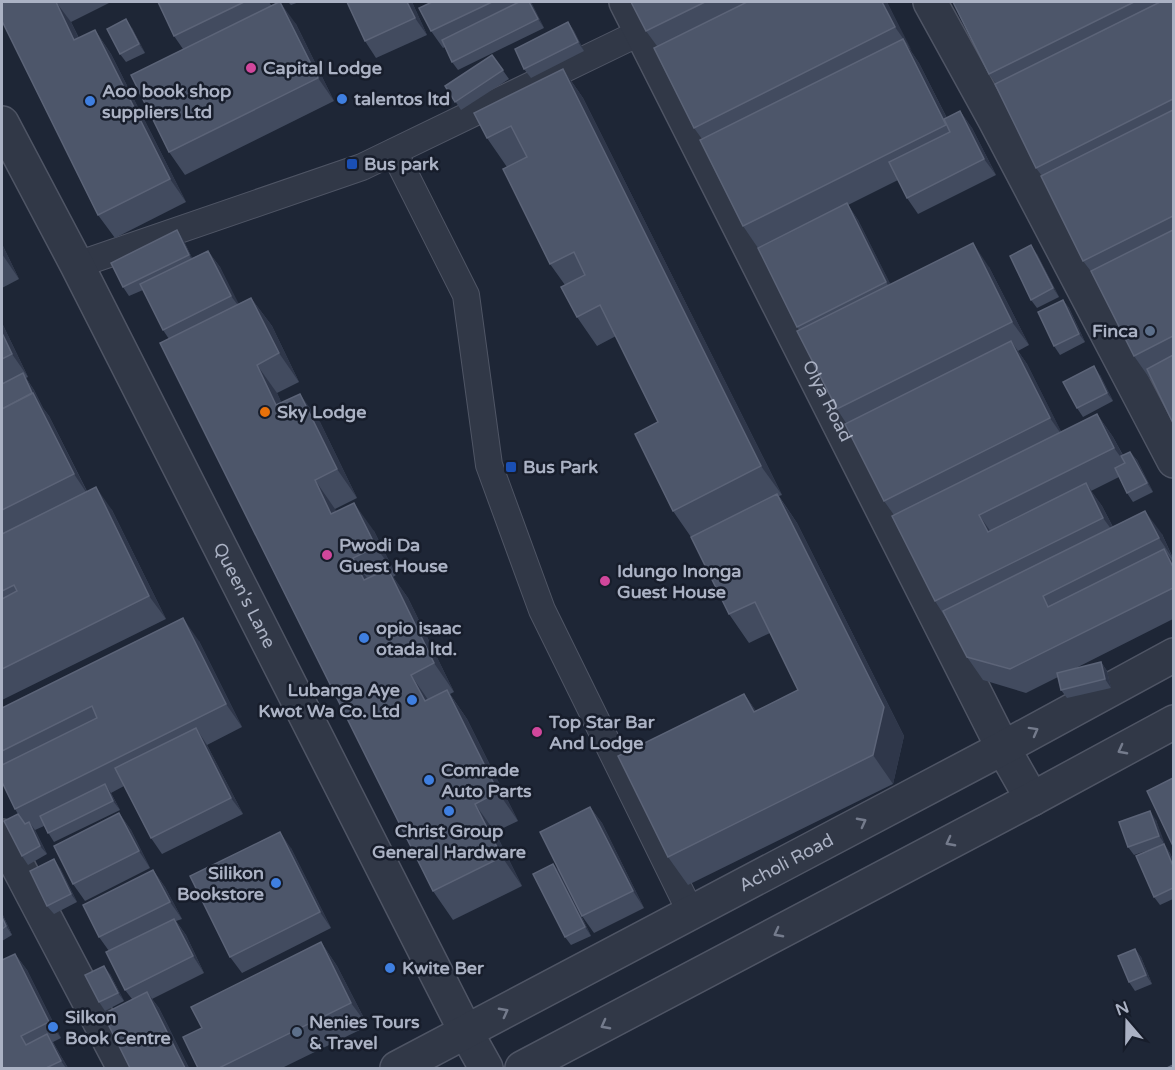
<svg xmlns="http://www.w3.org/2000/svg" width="1175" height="1070" font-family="'Varela Round',sans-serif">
	<rect width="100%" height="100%" fill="#1e2636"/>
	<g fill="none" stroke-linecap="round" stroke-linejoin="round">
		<g stroke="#4f5565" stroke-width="28">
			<g id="service">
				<polyline points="394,152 466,295 489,465 542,610 691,913"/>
				<polyline points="77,265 362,167 641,32"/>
			</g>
		</g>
		<g stroke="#4f5565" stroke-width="36">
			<g id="minor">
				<path id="s1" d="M626 2 1003 748 1032 799"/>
				<polyline points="930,2 995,120 1174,461"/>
				<path id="s2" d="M2 123 77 265 466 1032 486 1068"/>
				<polyline points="2,836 124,1068"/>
				<path id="s3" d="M397 1068 1003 748 1174 655"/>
				<polyline points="522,1068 1032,799 1174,722"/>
			</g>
		</g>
		<use href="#service" stroke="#313847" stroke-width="26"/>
		<use href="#minor" stroke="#313847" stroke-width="33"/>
	</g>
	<g fill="#424b5f">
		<polygon points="2,2 111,2 71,22 79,38 95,30 111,54 186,202 115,238 98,215"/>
		<polygon points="158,2 269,2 271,5 296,24 334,101 185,175 169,152 183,49 174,36"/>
		<polygon points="288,2 299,2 291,5"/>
		<polygon points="347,2 412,2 427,35 376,58 365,41"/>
		<polygon points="432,2 531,2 544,28 458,70 452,62 445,47 443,48 431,31"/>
		<polygon points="631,2 887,2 911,51 919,63 947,118 960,111 972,128 996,175 918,214 907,198 898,180 848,205 858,220 890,284 989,267 1029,345 1018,351 1027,364 1061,432 1097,414 1113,437 1123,455 1130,452 1137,460 1153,492 1133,502 1127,493 1119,477 1091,491 1102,506 1113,527 1162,534 1173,558 1173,619 1074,669 1101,662 1107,671 1111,688 1067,698 1061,690 1058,677 1026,693 983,680 967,657 947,620 935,601 894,515 884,501 846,423 837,409 799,330 758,248 743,226 702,139 694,128 657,46 646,31"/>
		<polygon points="953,2 1173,2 1173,423 1151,378 1150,379 1134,356 1093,274 1083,261 1042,176 1036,168 996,84 989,74"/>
		<polygon points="568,22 574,31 584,51 531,78 524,69"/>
		<polygon points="132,28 145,53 126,62 120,54"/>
		<polygon points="492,55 509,79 461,110 445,86"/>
		<polygon points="563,69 583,98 782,495 779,496 797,523 904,736 893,784 688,885 668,857 744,694 756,711 798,690 770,633 749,643 729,614 691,537 673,511 658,422 616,336 597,346 577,317 565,285 550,264 507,167 487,138"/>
		<polygon points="177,230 183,239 192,258 208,251 220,267 238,304 251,298 272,326 299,382 277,393 281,402 320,422 357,498 335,509 336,512 374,531 396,575 393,577 408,598 454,692 450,694 467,719 518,821 495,832 522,886 453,920 433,891 169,339 163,330 143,290 129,296 123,287"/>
		<polygon points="2,244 19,279 2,288"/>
		<polygon points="1037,254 1059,297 1037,308 1031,300"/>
		<polygon points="1063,300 1069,308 1085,342 1060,355 1054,346"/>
		<polygon points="2,323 28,377 26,378 34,390 43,408 49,416 87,491 112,510 166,619 2,700"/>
		<polygon points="1100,375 1113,401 1083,417 1077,408"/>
		<polygon points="199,641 242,727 207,745 243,814 162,854 151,838 124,786 111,793 120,810 54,842 44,826 35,830 47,854 28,865 22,856 18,814 15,809 2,782 2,708"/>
		<polygon points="590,807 602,823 644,908 594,933 582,916"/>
		<polygon points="119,813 131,830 150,868 85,901 73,884"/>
		<polygon points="1156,820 1164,844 1170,853 1173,860 1173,899 1160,905 1154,897 1161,846 1134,855 1128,847"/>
		<polygon points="291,848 331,928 242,973 230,957"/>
		<polygon points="553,864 560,872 591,936 571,945 565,937"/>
		<polygon points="60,868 77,902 54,914 47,906"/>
		<polygon points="153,870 165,887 182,919 176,921 186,935 204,973 152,999 159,1008 189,1068 130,1068 132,999 125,990 109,951 99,937"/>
		<polygon points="2,913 12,935 2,941"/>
		<polygon points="321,942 337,966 368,1026 282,1068 198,1068 202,1028"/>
		<polygon points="1135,949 1141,957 1152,984 1135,991 1129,982"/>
		<polygon points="15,954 27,970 61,1038 53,1042 58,1051 68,1068 2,1068"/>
		<polygon points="110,974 124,1001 105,1011 99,1002"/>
	</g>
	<g fill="#2f374a">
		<polygon points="56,2 71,22 91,64 74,40"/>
		<polygon points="280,2 296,24 334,101 318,78"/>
		<polygon points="407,2 412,2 427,35 415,18"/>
		<polygon points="529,2 531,2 544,28 538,19"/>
		<polygon points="882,2 887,2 912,51 895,27"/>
		<polygon points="126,19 132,28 145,53 139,44"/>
		<polygon points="568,22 574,31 584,51 578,42"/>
		<polygon points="95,30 111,54 186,202 170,179"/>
		<polygon points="903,39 919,63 962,148 946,125"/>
		<polygon points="563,69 583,98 782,495 761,466"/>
		<polygon points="960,111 972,128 996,175 984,159"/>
		<polygon points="847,203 858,220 898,299 886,282"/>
		<polygon points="177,230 183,239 195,264 189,255"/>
		<polygon points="973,243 989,267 1029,345 1012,322"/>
		<polygon points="2,244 19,279 2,254"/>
		<polygon points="1031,245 1037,254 1059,297 1053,288"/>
		<polygon points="208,251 220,267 243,312 231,296"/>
		<polygon points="251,298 272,326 299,382 279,353"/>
		<polygon points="1063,300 1069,308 1085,342 1079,334"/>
		<polygon points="2,323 28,377 12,354 2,333"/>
		<polygon points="1011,341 1027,364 1066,441 1050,418"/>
		<polygon points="257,365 277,393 296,433 276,405"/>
		<polygon points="1094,366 1100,375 1113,401 1107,393"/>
		<polygon points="23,373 34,390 43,408 49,416 90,498 74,474"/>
		<polygon points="300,394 320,422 357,498 337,469"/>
		<polygon points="1097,414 1113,437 1131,471 1114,448"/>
		<polygon points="1130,452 1137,460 1153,492 1147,483"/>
		<polygon points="315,480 335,509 351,543 331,514"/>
		<polygon points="1086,483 1102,506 1120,541 1103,518"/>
		<polygon points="96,487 112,510 166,619 149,596"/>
		<polygon points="777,494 797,523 904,736 893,784 873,755"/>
		<polygon points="354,503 374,531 396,575 376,547"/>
		<polygon points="1145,511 1162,534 1173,559 1159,538"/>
		<polygon points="979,515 996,539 988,532"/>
		<polygon points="1164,549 1173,562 1173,567"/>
		<polygon points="353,558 373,587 364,580"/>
		<polygon points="388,569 408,598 454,692 434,663"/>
		<polygon points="183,618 199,641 242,727 226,704"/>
		<polygon points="1101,662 1107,671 1111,688 1105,679"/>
		<polygon points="411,675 431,704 425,701"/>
		<polygon points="447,690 467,719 518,821 498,792"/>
		<polygon points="744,694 764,722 754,712"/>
		<polygon points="196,728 207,745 243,814 231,798"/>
		<polygon points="105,784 111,793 120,810 113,801"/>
		<polygon points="475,804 495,832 522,886 502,857"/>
		<polygon points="590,807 602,823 644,908 633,891"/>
		<polygon points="1150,811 1156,820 1165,844 1159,836"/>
		<polygon points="119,813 131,830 150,868 139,851"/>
		<polygon points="29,822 35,830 47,854 40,846"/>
		<polygon points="280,832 291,848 331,928 320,912"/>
		<polygon points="1164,844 1170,853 1173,860 1173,866"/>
		<polygon points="54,859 60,868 77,902 71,894"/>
		<polygon points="553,864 560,872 591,936 585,927"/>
		<polygon points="153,870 165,887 182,919 170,902"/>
		<polygon points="2,913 12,935 6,926 2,917"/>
		<polygon points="174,919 186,935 204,973 193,956"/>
		<polygon points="321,942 337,966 368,1026 351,1003"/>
		<polygon points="1135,949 1141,957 1152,984 1146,975"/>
		<polygon points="15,954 27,970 61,1038 49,1022"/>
		<polygon points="104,966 110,974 124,1001 118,993"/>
		<polygon points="147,992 159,1008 189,1068 185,1068"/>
		<polygon points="47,1034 58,1051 68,1068 66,1068 61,1061"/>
	</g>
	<g fill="#4d566a" stroke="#5c6478" stroke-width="1.5">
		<polygon points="2,2 56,2 74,40 95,30 170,179 98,215 2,21"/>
		<polygon points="158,2 244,2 174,36"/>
		<polygon points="279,2 280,2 318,78 169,152 131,75"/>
		<polygon points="347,2 407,2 415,18 365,41"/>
		<polygon points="432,2 492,2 431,31 419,8"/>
		<polygon points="519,2 529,2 538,19 452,62 442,40"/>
		<polygon points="631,2 705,2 646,31"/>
		<polygon points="747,2 882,2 895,27 694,128 654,48"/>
		<polygon points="953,2 1134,2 989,74"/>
		<polygon points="1160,2 1173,2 1173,99 1036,168 995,84"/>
		<polygon points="126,19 139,44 120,54 107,29"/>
		<polygon points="568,22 578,42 524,69 515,49"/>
		<polygon points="903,39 946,125 743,226 700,140"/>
		<polygon points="492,55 503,70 455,102 445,86"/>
		<polygon points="563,69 761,466 673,511 635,434 658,422 600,305 577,317 561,287 585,275 574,252 550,264 503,169 527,157 511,126 487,138 474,113"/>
		<polygon points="1173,110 1173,216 1083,261 1041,176"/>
		<polygon points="960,111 984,159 907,198 889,162 950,132 944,119"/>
		<polygon points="847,203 886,282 797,327 758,248"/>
		<polygon points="177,230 189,255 123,287 111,263"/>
		<polygon points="1173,230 1173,336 1134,356 1091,271"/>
		<polygon points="973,243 1012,322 837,409 797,331"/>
		<polygon points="1031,245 1053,288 1031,300 1010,256"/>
		<polygon points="208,251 231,296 163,330 140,284"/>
		<polygon points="251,298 279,353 257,365 276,405 300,394 337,469 315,480 331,514 354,503 376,547 353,558 364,580 388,569 434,663 411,675 425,701 447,690 498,792 475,804 502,857 433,891 160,343"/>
		<polygon points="1063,300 1079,334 1054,346 1038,312"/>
		<polygon points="2,333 12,354 2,359"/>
		<polygon points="1011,341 1050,418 884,501 845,424"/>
		<polygon points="1173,355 1173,423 1147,369"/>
		<polygon points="1094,366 1107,393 1077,408 1063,382"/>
		<polygon points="23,373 32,393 2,409 2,384"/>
		<polygon points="33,393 74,474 2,510 2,409"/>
		<polygon points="1097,414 1114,448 979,515 988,532 1086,483 1103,518 935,601 892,516"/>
		<polygon points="1130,452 1147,483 1127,493 1115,468 1125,463 1121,456"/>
		<polygon points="96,487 149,596 2,669 2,599 17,591 14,585 2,591 2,534"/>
		<polygon points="777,494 884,707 873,755 668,857 618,756 744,694 754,712 798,690 755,602 729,614 691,537"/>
		<polygon points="1145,511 1159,538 1043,596 1048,607 1164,549 1173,567 1173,588 1010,669 967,657 943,611"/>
		<polygon points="183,618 226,704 15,809 2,782 2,765 97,718 92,706 2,751 2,708"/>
		<polygon points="1101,662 1105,679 1061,690 1057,673"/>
		<polygon points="196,728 231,798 151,838 115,768"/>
		<polygon points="1173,778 1173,846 1147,791"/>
		<polygon points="105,784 113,801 48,833 40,816"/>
		<polygon points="590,807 633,891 582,916 540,832"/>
		<polygon points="1150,811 1159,836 1128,847 1119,822"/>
		<polygon points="119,813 139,851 73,884 54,846"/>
		<polygon points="18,814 25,824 29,822 40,846 22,856 4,821"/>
		<polygon points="280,832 320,912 230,957 190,876"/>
		<polygon points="1164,844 1173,866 1173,888 1154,897 1136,856"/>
		<polygon points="54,859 71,894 47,906 30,871"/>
		<polygon points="553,864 585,927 565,937 533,874"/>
		<polygon points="153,870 170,902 99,937 83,905"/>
		<polygon points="2,917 6,926 2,929"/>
		<polygon points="174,919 193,956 125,990 106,952"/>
		<polygon points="321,942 351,1003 219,1068 198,1068 183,1037 202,1028 191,1007"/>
		<polygon points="1135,949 1146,975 1129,982 1118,956"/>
		<polygon points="15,954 49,1022 21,1036 26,1045 47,1034 61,1061 46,1068 2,1068 2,960"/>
		<polygon points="104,966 118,993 99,1002 85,975"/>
		<polygon points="147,992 185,1068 130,1068 103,1014"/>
		<polygon points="1173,1065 1173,1068 1167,1068"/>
	</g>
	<defs><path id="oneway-chevron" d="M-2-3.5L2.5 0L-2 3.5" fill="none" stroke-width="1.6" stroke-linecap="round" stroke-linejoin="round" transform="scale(1.5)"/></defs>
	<g stroke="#747b8c">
		<use href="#oneway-chevron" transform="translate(1034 731) rotate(-29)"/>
		<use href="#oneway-chevron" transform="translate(1122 750) rotate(152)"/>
		<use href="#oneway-chevron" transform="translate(862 822) rotate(-28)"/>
		<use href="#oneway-chevron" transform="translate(950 842) rotate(152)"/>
		<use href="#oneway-chevron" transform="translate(778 933) rotate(152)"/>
		<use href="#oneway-chevron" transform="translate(504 1012) rotate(-28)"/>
		<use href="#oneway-chevron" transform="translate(605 1025) rotate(152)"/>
	</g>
	<g fill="#d1479c" stroke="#171d2b" stroke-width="2">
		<circle cx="251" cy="68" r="6"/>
		<circle cx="327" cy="555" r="6"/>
		<circle cx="605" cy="581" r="6"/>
		<circle cx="537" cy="732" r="6"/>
	</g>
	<g fill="#3f7fe0" stroke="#171d2b" stroke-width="2">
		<circle cx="342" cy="99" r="6"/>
		<circle cx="90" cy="101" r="6"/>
		<circle cx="364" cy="638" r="6"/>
		<circle cx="412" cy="700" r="6"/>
		<circle cx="429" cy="780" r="6"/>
		<circle cx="449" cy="811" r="6"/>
		<circle cx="276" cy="883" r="6"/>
		<circle cx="390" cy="968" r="6"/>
		<circle cx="53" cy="1027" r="6"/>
	</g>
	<g fill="#1a4fb4" stroke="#171d2b" stroke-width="2">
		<rect x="346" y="158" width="12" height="12" rx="3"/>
		<rect x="505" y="461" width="12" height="12" rx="3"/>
	</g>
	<g fill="#5c6f8a" stroke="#171d2b" stroke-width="2">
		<circle cx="1150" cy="331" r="6"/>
		<circle cx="297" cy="1032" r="6"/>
	</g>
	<circle fill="#e8710a" stroke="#171d2b" stroke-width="2" cx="265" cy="412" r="6"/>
	<g text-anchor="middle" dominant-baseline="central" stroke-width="5" stroke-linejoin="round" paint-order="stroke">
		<g font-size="18" font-weight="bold" fill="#abb2c4" stroke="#171d2b" text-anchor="start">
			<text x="263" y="68">Capital Lodge</text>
			<text x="102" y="91">Aoo book shop<tspan x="102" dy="21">suppliers Ltd</tspan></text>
			<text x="354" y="99">talentos ltd</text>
			<text x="364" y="164">Bus park</text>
			<text x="1138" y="331" text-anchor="end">Finca</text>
			<text x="277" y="412">Sky Lodge</text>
			<text x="523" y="467">Bus Park</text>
			<text x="339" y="545">Pwodi Da<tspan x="339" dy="21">Guest House</tspan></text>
			<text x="617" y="571">Idungo Inonga<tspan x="617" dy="21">Guest House</tspan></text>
			<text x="376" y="628">opio isaac<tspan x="376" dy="21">otada ltd.</tspan></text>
			<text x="400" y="690" text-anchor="end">Lubanga Aye<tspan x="400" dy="21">Kwot Wa Co. Ltd</tspan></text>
			<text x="549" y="722">Top Star Bar<tspan x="549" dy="21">And Lodge</tspan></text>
			<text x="441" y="770">Comrade<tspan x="441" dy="21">Auto Parts</tspan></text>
			<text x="449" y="831" text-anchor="middle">Christ Group<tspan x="449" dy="21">General Hardware</tspan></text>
			<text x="264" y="873" text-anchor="end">Silikon<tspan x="264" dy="21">Bookstore</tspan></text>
			<text x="402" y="968">Kwite Ber</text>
			<text x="65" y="1017">Silkon<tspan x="65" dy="21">Book Centre</tspan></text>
			<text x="309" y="1022">Nenies Tours<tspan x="309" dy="21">&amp; Travel</tspan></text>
		</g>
		<g font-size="18" fill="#abb2c4" stroke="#171d2b">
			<text stroke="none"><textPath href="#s1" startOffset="447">Olya Road</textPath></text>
			<text stroke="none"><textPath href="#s2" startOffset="531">Queen's Lane</textPath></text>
			<text stroke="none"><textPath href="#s3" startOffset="440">Acholi Road</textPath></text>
		</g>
	</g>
	<rect width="1175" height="1070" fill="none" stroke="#abb2c4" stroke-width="6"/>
	<g transform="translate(1127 1022) rotate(340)" stroke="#171d2b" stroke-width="4.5" paint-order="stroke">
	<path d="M0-4.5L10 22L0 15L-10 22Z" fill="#abb2c4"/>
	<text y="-9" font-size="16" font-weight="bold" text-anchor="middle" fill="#abb2c4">N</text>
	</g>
</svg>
